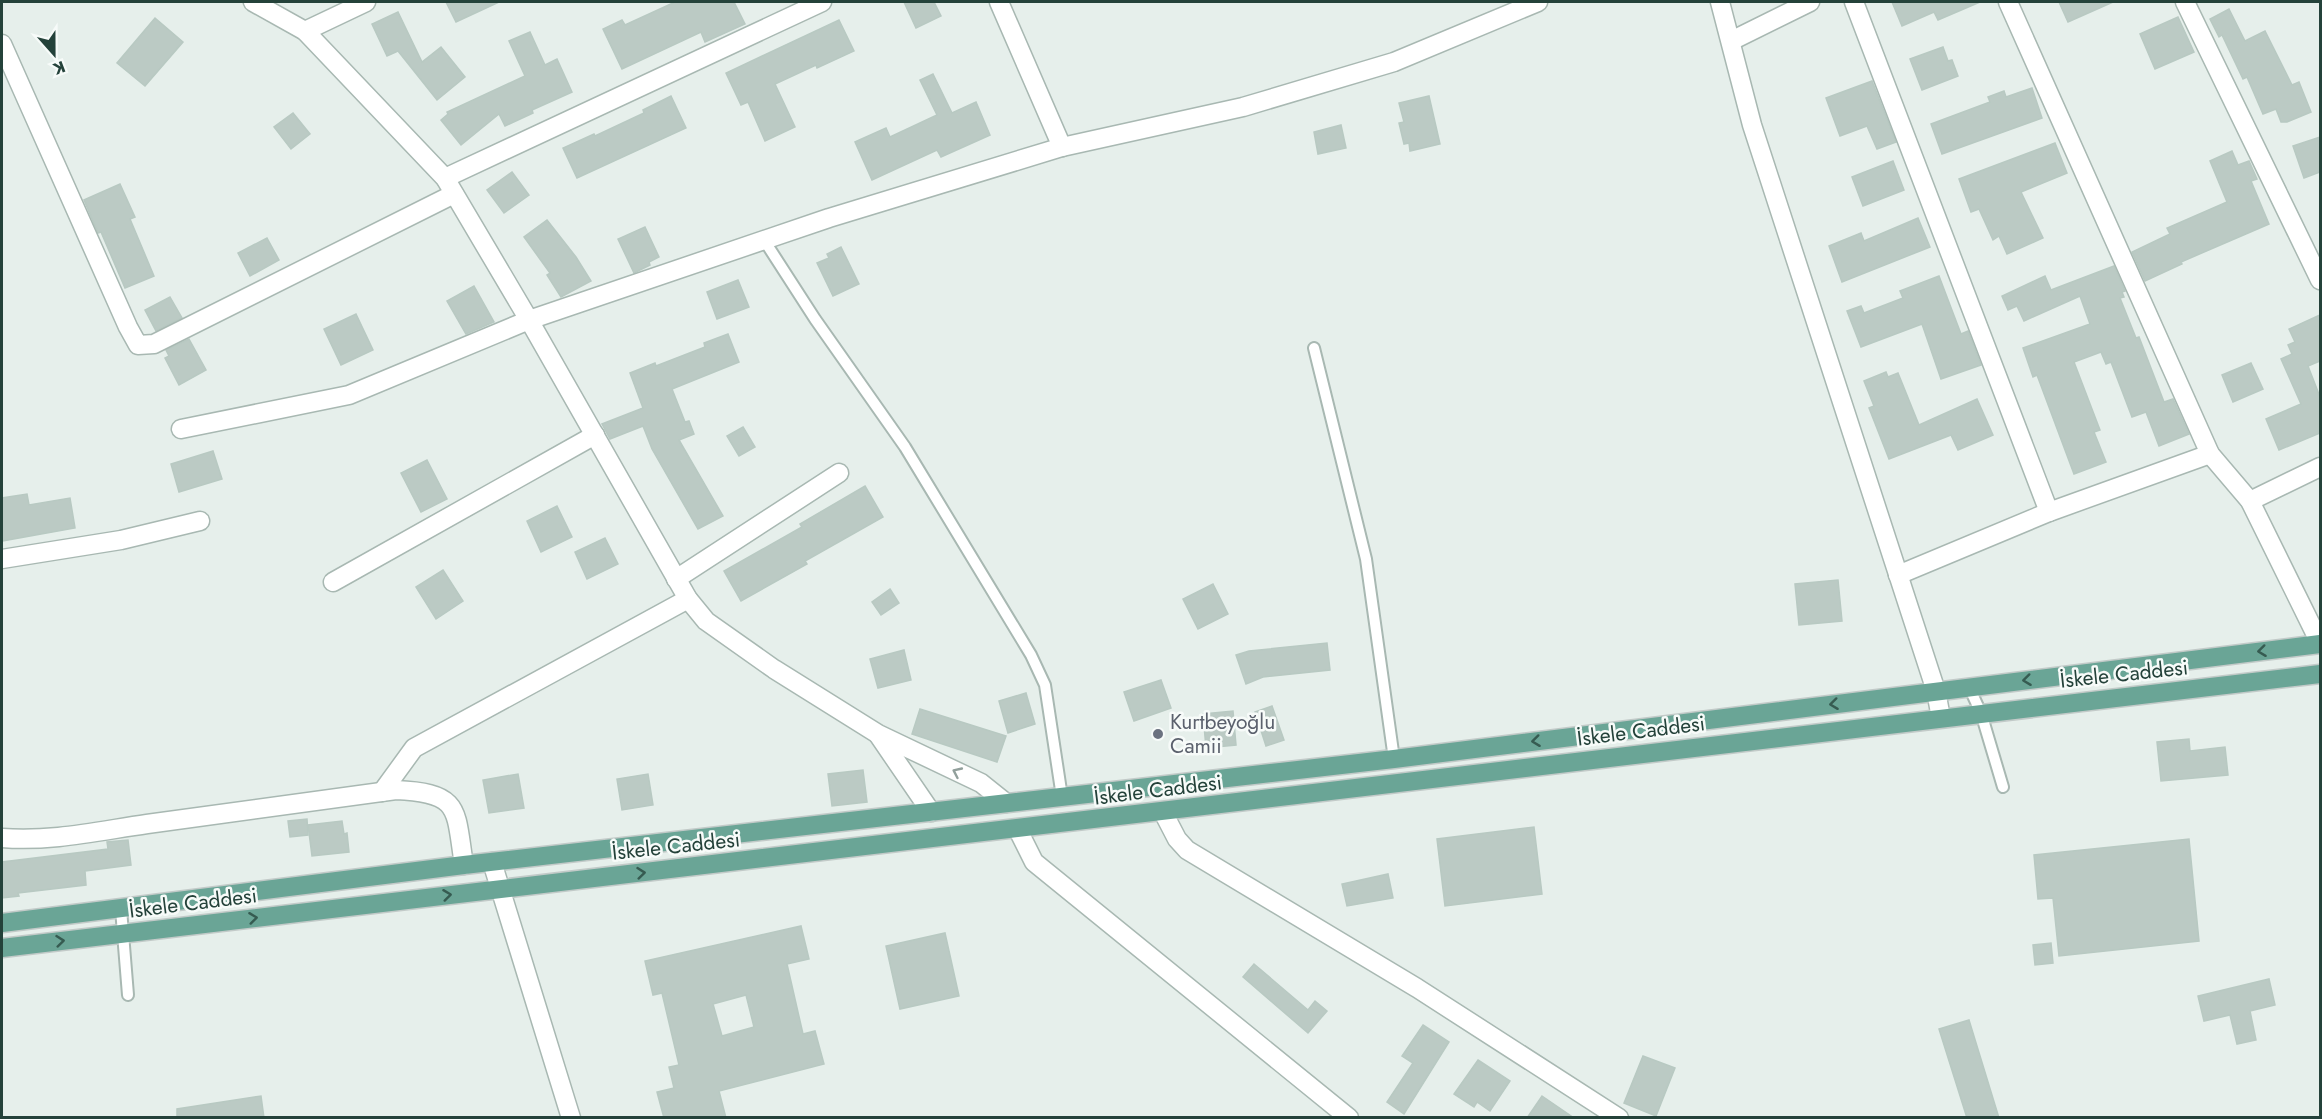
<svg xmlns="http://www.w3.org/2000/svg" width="2322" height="1119" font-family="Jost,sans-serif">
	<rect width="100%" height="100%" fill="#e6efeb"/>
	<g fill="#bbcac4" stroke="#b8c9c2" stroke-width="1.5" fill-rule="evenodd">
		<polygon points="446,2 499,2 456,22"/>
		<polygon points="675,2 734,2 745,24 705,42 701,32 622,69 603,29 622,20 625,25"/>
		<polygon points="904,2 934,2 941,16 916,28"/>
		<polygon points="1892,2 1980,2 1938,20 1934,12 1902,26"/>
		<polygon points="2059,2 2113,2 2068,22"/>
		<polygon points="2229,9 2245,41 2265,31 2292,85 2299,82 2311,112 2287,122 2281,122 2276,109 2263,114 2247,77 2243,79 2222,35 2219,37 2210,19"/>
		<polygon points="398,12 422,62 441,47 465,77 437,100 398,51 387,56 372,24"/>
		<polygon points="2178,17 2194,52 2155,69 2140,34"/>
		<polygon points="155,18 183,42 145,86 117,63"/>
		<polygon points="839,20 854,51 817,68 816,65 775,84 795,127 765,141 748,102 741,105 726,73"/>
		<polygon points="530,32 545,65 557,59 572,92 532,110 533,113 505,126 499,114 461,145 441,120 448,114 447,112 525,76 509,41"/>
		<polygon points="1943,47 1948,61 1952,60 1958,76 1922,90 1910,59"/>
		<polygon points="933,74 952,113 976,102 990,135 941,157 937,150 872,180 855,142 886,128 890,137 937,115 920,80"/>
		<polygon points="1872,81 1896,142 1877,149 1867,126 1840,136 1826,98"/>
		<polygon points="2032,88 2042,118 1942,154 1931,124 1990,102 1988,97 2004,91 2006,97"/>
		<polygon points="671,96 686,128 577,178 563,148 594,134 595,136 644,113 643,110"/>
		<polygon points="1429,96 1440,144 1410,151 1409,143 1404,144 1399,123 1404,122 1399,103"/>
		<polygon points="293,113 310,134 291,149 274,127"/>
		<polygon points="1341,125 1346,148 1318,154 1314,132"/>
		<polygon points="2320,137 2320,172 2304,178 2293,146"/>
		<polygon points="2055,143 2067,173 2021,192 2043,238 2007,254 1999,236 1993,240 1979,209 1971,212 1959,179"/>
		<polygon points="2232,151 2238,165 2249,161 2257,179 2251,181 2269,224 2181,262 2182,264 2145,281 2132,252 2170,234 2167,228 2227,202 2210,161"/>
		<polygon points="1893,161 1904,190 1863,206 1852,177"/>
		<polygon points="512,172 529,195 504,213 487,190"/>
		<polygon points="120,184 135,217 130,219 154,276 125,288 101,232 98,233 84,200"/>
		<polygon points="1918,218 1930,247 1842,282 1829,246 1861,233 1864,241"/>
		<polygon points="547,220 576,257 591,281 561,297 547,275 550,273 524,237"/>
		<polygon points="645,227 659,257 649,262 650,265 634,273 618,239"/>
		<polygon points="267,238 279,260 250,276 238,253"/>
		<polygon points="841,247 859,284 833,296 817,263 829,258 827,254"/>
		<polygon points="2114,266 2125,291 2122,292 2124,297 2120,298 2136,338 2139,337 2164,402 2173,399 2189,434 2159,446 2146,412 2132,417 2111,362 2106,364 2101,352 2074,362 2100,430 2094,432 2106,462 2074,474 2037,375 2033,377 2023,348 2090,324 2080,296 2024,321 2017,306 2008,310 2002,296 2045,276 2051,290"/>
		<polygon points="1939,276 1961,334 1968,331 1981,365 1941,379 1922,324 1861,347 1847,311 1861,306 1864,313 1903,298 1900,291"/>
		<polygon points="738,280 749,307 717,319 707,292"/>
		<polygon points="474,286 494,322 466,334 447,301"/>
		<polygon points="170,297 182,318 156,331 145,310"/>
		<polygon points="356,314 373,350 341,365 324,329"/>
		<polygon points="2320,315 2320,361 2308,366 2320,397 2320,433 2279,450 2266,419 2301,404 2281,359 2292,354 2288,345 2295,342 2289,329"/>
		<polygon points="728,334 739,362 672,389 685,422 689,421 694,434 679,440 723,516 698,529 652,449 643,426 610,439 602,424 643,408 630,373 655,363 656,366 705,347 704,343"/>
		<polygon points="189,339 206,370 179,385 165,358 169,356 166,350"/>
		<polygon points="2251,363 2263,389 2233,402 2222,375"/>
		<polygon points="1886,372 1888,377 1898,373 1919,425 1977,399 1993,435 1958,450 1951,435 1889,459 1869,408 1874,406 1864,381"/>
		<polygon points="743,427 755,447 739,456 727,436"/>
		<polygon points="213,451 222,479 179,492 171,464"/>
		<polygon points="427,460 447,499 421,512 401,473"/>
		<polygon points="865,486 883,517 805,561 807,564 741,601 724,571 802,527 800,524"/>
		<polygon points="27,494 29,505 70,498 75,528 2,541 2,498"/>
		<polygon points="557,506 572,537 541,552 527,521"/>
		<polygon points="605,538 618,564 587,579 575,552"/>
		<polygon points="443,570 463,601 436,619 416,587"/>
		<polygon points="1838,580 1842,621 1799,625 1795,584"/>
		<polygon points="1213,584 1228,614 1198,629 1183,599"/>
		<polygon points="890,589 899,603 881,615 872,602"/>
		<polygon points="1327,643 1330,670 1263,677 1246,684 1236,655 1249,651"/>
		<polygon points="904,650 911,680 878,688 870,659"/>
		<polygon points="1161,680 1171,708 1134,721 1124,692"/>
		<polygon points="1026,693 1035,724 1008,733 999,701"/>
		<polygon points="1272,706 1284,740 1266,746 1255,712"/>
		<polygon points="920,709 1006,736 997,762 912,734"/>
		<polygon points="1233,711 1236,745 1206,748 1203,714"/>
		<polygon points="2189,739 2190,751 2225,747 2228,775 2161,781 2157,742"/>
		<polygon points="863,770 867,802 832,806 828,774"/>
		<polygon points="518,774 524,808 489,813 483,780"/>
		<polygon points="648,774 653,805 622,810 617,779"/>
		<polygon points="307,819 308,835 290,837 288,821"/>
		<polygon points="342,821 344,834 347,833 349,852 312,856 308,825"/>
		<polygon points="1534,827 1542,894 1445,906 1437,839"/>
		<polygon points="2189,839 2199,941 2059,956 2053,898 2038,899 2034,855"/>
		<polygon points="128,840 131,865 85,871 86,885 18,893 19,896 2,898 2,862 108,849 107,842"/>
		<polygon points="1388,874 1393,898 1347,906 1342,884"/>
		<path d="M801 926 809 959 787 964 803 1034 815 1031 824 1064 719 1091 726 1118H664L657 1092 674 1088 669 1067 679 1065 662 993 653 995 645 961ZM746 995 754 1027 722 1036 713 1004Z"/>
		<polygon points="945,933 959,996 900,1009 886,946"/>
		<polygon points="2051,943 2053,963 2035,965 2033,945"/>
		<polygon points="1254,964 1308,1010 1315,1001 1327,1011 1308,1033 1243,977"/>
		<polygon points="2269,979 2275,1005 2250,1011 2256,1040 2237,1044 2230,1015 2204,1021 2198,996"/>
		<polygon points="1969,1020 1999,1118 1967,1118 1939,1029"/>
		<polygon points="1423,1025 1449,1042 1404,1114 1387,1102 1413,1063 1402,1056"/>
		<polygon points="1643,1056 1675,1068 1656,1116 1624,1103"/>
		<polygon points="1478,1060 1510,1081 1490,1111 1477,1102 1474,1107 1454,1094"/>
		<polygon points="261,1096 264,1118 177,1118 177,1109"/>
		<polygon points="1542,1096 1574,1118 1527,1118"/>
	</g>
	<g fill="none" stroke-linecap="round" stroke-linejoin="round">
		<g stroke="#a8b8b2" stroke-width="14">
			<g id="service">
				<polyline points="764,240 815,319 905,447 1031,655 1045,685 1062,797"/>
				<polyline points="1314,348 1366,559 1394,759"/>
				<polyline points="1969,687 1981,713 2003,787"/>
				<polyline points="121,909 128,995"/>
			</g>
		</g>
		<g stroke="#a8b8b2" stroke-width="21">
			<g id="minor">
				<polyline points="999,2 1062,147"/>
				<polyline points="1720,2 1752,125 1936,691 1941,718"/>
				<polyline points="1854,2 2049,512"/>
				<polyline points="2008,2 2210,454 2250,501 2320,643"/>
				<polyline points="2185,2 2320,280"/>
				<polyline points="305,31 366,2"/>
				<polyline points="1731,41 1810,2"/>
				<polyline points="2,44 128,327 138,345 154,344 454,194"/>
				<polyline points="445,178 822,2"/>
				<polyline points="181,429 349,395 529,320 829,218 1062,147 1243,107 1394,62 1538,2"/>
				<polyline points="2250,501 2320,467"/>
				<polyline points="2,559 121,540 200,521"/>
				<polyline points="1898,575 2049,512 2210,454"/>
				<polyline points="676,579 839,473"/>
				<polyline points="333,582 595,435"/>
				<polyline points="382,792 414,748 688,599"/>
				<polyline points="1018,830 1034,862 1349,1118"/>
				<path d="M2 838C51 842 98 831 147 824 230 813 313 802 396 790 462 793 455 809 464 865"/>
			</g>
		</g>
		<g stroke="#a8b8b2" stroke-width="21">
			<g id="tertiary">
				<polyline points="253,2 305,31 445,178 529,320 688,599 706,621 774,669 878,734 981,783 1006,803"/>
				<polyline points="879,736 931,812"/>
				<polyline points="1163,812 1177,839 1187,850 1417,988 1619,1118"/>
				<polyline points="492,862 571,1118"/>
			</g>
		</g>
		<g stroke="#c2cac8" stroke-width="21">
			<g id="primary">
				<polyline points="2,923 464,865 1394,759 2320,644"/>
				<path d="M2 948C775 860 1547 762 2320 674"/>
			</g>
		</g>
		<use href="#service" stroke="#fff" stroke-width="10"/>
		<use href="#minor" stroke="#fff" stroke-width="18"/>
		<use href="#tertiary" stroke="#fff" stroke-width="18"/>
		<use href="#primary" stroke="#6aa596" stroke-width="18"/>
	</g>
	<defs><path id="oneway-chevron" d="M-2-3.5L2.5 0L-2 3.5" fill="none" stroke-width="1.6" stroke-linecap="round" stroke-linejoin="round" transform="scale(1.5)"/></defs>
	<g stroke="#365b51">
		<use href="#oneway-chevron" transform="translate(2262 651) rotate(173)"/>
		<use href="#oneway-chevron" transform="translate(2027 680) rotate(173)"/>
		<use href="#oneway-chevron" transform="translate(1834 704) rotate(173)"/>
		<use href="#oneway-chevron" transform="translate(1536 741) rotate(173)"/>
		<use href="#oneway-chevron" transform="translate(641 873) rotate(-6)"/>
		<use href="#oneway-chevron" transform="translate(447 895) rotate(-7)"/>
		<use href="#oneway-chevron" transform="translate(253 918) rotate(-7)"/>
		<use href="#oneway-chevron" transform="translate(60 941) rotate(-6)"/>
	</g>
	<use stroke="#92a09c" href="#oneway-chevron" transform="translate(957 772) rotate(-155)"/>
	<circle fill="#6b7280" stroke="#f7fbf9" stroke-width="2" cx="1158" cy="734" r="6"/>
	<g text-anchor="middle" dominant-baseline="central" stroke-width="5" stroke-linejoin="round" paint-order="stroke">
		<g font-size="21" fill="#24423a" stroke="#f7fbf9">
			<text transform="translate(2124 674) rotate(-6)">İskele Caddesi</text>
			<text transform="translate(1641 731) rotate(-7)">İskele Caddesi</text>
			<text transform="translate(1158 790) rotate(-7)">İskele Caddesi</text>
			<text transform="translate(676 846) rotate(-6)">İskele Caddesi</text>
			<text transform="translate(193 903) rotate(-7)">İskele Caddesi</text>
		</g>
		<g font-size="21" fill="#5b616d" stroke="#f7fbf9" text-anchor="start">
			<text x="1170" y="722">Kurtbeyoğlu<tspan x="1170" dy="24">Camii</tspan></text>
		</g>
	</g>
	<rect width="2322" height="1119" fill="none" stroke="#24423a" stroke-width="6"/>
	<g transform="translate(54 54) rotate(159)" stroke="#f7fbf9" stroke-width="4.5" paint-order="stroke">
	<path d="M0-4.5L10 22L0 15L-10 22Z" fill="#24423a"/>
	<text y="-9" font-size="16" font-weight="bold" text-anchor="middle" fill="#24423a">K</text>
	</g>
</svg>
